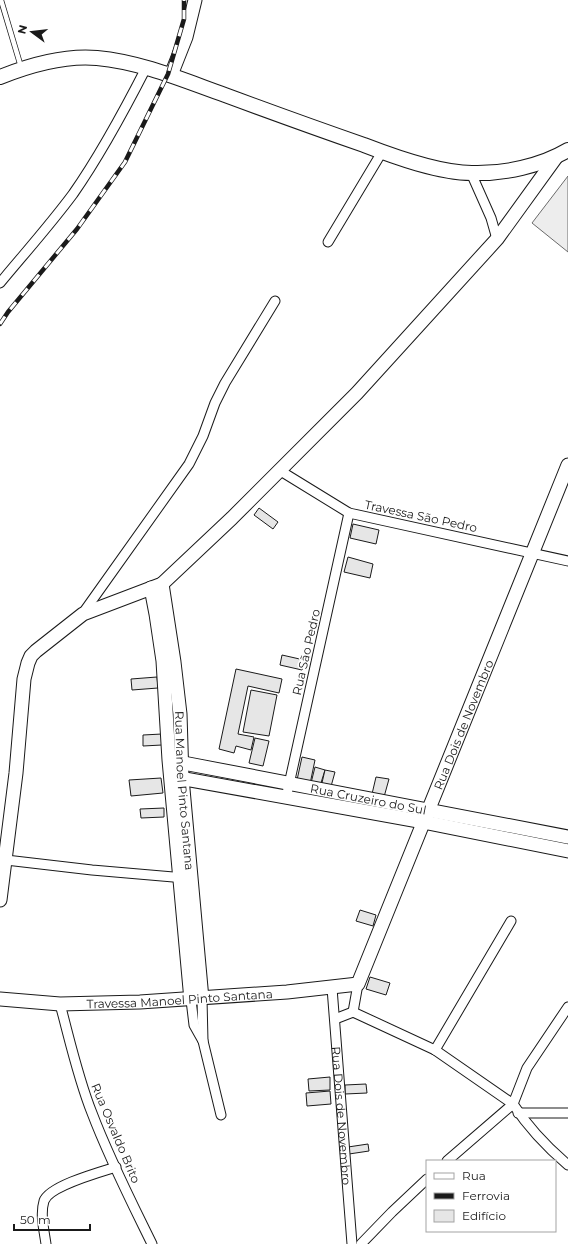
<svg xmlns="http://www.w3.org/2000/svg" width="568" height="1244" font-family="Montserrat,sans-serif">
	<rect width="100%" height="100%" fill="#fff"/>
	<polygon fill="#ededed" stroke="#6a6a6a" points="568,176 568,252 532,223"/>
	<g fill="#e6e6e6" stroke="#1a1a1a">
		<polygon points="259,508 278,522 273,529 254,515"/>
		<polygon points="353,524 379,530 376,544 350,538"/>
		<polygon points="348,557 373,564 370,578 344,572"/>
		<polygon points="282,655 304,660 302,670 280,665"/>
		<polygon points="236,669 282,679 279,693 248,686 238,734 254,737 251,750 236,746 234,753 219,749"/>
		<polygon points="157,677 158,688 132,690 131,679"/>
		<polygon points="251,690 277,695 269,736 243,732"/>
		<polygon points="162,734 162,745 143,746 143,735"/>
		<polygon points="255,738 269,741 263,766 249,763"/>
		<polygon points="302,757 315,760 310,784 297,780"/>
		<polygon points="315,767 325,770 320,786 311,783"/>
		<polygon points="325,770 335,772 330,790 321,787"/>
		<polygon points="376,777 389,779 384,797 372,794"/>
		<polygon points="161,778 163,793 131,796 129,780"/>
		<polygon points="164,808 164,817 141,818 140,809"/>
		<polygon points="360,910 376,915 373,926 356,921"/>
		<polygon points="370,977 390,983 386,995 366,989"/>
		<polygon points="330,1077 330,1090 309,1091 308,1079"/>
		<polygon points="366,1084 367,1093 345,1094 345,1085"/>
		<polygon points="330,1091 331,1104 307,1106 306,1093"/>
		<polygon points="368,1144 369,1151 349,1154 348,1147"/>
	</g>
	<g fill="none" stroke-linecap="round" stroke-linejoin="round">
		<g stroke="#1a1a1a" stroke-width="6">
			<polyline id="lane" points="1,0 21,67"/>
		</g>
		<g stroke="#1a1a1a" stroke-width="11">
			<g id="street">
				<polyline points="471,173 491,218 497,239"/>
				<polyline points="328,242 382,152"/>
				<path d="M0 283C24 254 50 225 73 194 101 154 124 111 146 68"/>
				<polyline points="279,470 349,513 568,561"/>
				<polyline points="83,613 189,464 203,436 215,403 225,383 275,301"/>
				<polyline points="286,798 349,513"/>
				<polyline points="6,860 92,870 185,878"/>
				<path id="s1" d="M332 988 352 1244"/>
				<polyline points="202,999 203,1041 221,1115"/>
				<polyline points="191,1000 194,1025 203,1041"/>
				<path d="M60 1004C70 1041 78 1078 92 1113 109 1158 131 1201 152 1244"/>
				<polyline points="353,1012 358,984"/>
				<path d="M335 1019 353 1012 435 1050 513 1104C528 1127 548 1148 568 1165"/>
				<polyline points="435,1050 511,921"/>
				<polyline points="518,1113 568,1113"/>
				<polyline points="447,1161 513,1104 527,1068 568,1007"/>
				<path d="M46 1244C44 1230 40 1214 44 1201 49 1186 100 1172 116 1167"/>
				<polyline points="361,1244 392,1212 427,1179"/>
			</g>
		</g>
		<g stroke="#1a1a1a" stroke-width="15">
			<g id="secondary">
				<polyline points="171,75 186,37 195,0"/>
				<path id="s2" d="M162 584 174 662 180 714 182 778 202 999"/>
				<polyline points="151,588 156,614 163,661 169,760 191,1000"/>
				<path id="s3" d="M173 761 568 837"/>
				<polyline points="174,777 424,822 568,851"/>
				<polyline points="0,900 16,773 24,679 28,663 31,656 36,651 83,614 162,584 232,518 357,393 497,239 557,156"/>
				<path id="s4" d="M0 999 60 1004 140 1002 287 992 358 984 568 465"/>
			</g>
		</g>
		<g stroke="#1a1a1a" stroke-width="16">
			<path id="primary" d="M0 77C30 65 64 55 97 58 141 62 183 80 225 95 271 112 318 129 364 145 395 157 439 173 472 173 504 174 541 166 568 150"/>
		</g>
		<use href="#lane" stroke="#fff" stroke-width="4.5"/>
		<use href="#street" stroke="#fff" stroke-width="9"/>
		<use href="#secondary" stroke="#fff" stroke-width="13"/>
		<use href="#primary" stroke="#fff" stroke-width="14"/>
		<g stroke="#1a1a1a" stroke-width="4.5">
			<polyline id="rail" points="0,324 8,312 77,229 125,162 168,74 184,19 184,0"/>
		</g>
		<use href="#rail" stroke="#fff" stroke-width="3" stroke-dasharray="9" stroke-linecap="butt"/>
	</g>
	<g text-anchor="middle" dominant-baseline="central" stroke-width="3" stroke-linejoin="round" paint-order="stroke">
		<g font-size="12" fill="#1a1a1a" stroke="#fff">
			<text transform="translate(421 516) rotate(12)">Travessa São Pedro</text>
			<text transform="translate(306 652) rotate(-77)">Rua São Pedro</text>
			<text stroke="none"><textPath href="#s4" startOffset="639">Rua Dois de Novembro</textPath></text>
			<text stroke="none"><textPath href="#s2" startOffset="208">Rua Manoel Pinto Santana</textPath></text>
			<text stroke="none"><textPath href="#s3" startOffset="199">Rua Cruzeiro do Sul</textPath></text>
			<text stroke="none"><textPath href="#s4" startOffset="180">Travessa Manoel Pinto Santana</textPath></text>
			<text stroke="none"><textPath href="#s1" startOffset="128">Rua Dois de Novembro</textPath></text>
			<text transform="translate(116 1133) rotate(67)">Rua Osvaldo Brito</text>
		</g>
	</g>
	<rect x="426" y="1160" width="130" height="72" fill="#ffffff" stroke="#a3a3a3"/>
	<rect x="434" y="1173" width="20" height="6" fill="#ffffff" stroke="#a3a3a3"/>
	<text x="462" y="1180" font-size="12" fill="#1a1a1a">Rua</text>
	<rect x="434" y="1193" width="20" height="6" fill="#1a1a1a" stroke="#a3a3a3"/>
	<text x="462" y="1200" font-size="12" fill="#1a1a1a">Ferrovia</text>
	<rect x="434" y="1210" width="20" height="12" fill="#e6e6e6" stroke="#a3a3a3"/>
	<text x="462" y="1220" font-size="12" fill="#1a1a1a">Edifício</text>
	<g transform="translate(32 32) rotate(285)" stroke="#ffffff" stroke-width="3" paint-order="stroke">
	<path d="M0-3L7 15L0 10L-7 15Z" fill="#1a1a1a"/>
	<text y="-6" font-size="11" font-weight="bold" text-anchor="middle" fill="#1a1a1a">N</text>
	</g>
	<path d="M14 1224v6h76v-6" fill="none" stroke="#1a1a1a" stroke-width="2"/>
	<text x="20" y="1224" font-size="12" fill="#1a1a1a" stroke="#ffffff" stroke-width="3" paint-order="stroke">50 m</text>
</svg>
